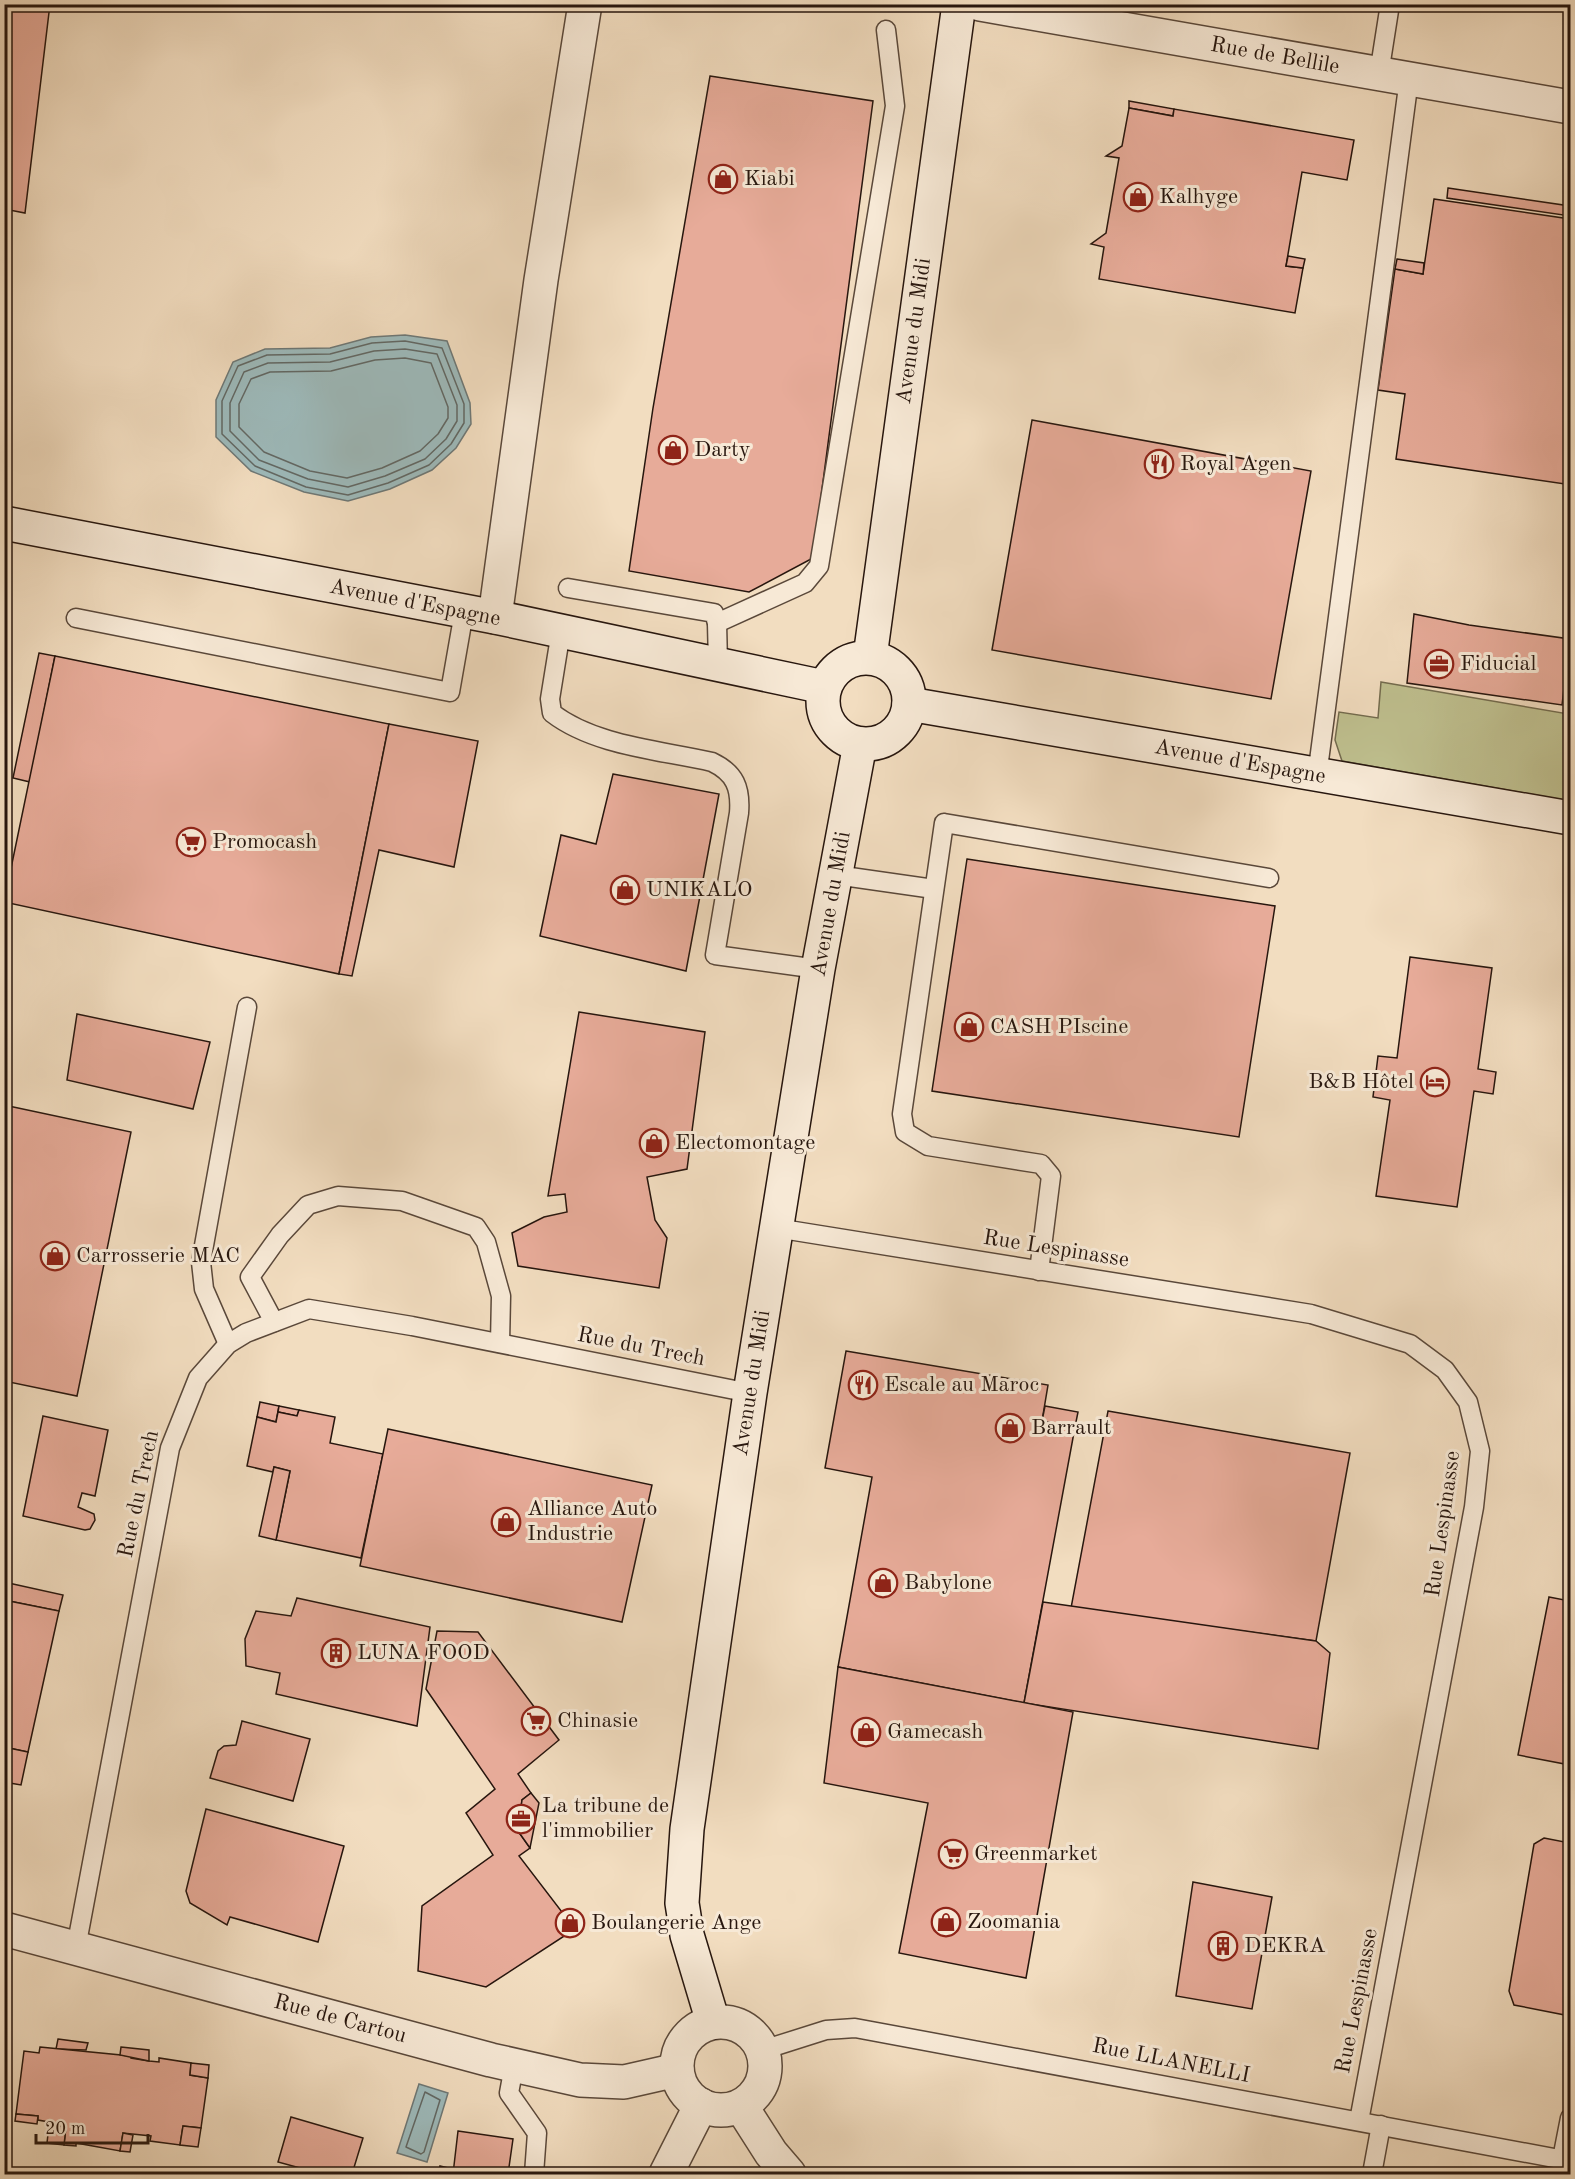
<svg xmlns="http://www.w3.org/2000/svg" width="1575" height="2179" font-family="'Old Standard TT',serif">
	<rect width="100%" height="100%" fill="#f2ddc0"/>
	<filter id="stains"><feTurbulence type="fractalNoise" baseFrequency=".00333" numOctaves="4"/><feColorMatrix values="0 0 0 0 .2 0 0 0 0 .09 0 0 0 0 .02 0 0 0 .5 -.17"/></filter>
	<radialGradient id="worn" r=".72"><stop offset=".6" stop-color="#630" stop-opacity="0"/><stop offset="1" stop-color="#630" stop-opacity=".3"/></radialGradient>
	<polygon fill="#bfc08f" stroke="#736b4e" stroke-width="1.5" points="1381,682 1568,714 1570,701 1570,801 1342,761 1335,740 1339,712 1378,718"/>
	<g fill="#9dbabb" stroke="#6e7876" stroke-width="1.5">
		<polygon points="405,335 447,341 470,403 471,424 456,448 432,470 390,489 348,501 304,492 251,471 216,437 216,400 233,362 265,349 330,348 371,337"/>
		<polygon points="419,2084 448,2093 427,2162 397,2153"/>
	</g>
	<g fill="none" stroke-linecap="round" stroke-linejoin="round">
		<g stroke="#626864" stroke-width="1.5">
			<polygon points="405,341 442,348 464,404 464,423 451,444 429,465 388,483 348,495 306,487 255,466 222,434 222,401 238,366 267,355 330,354 372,343"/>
			<polygon points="405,349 437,354 457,405 457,421 446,439 425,459 385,476 348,487 308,479 259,460 230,431 230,403 244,372 268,363 330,362 374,351"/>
			<polygon points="405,358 431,363 448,407 448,418 438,434 420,451 382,468 347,478 310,471 264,452 239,427 239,404 251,379 270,372 331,371 375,360"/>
			<polygon points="425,2092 440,2100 424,2152 421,2154 406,2147"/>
		</g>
	</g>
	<g fill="#e7ab99" stroke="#27160e" stroke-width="1.5">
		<polygon points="4,4 50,4 25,213 4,209"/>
		<polygon points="710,76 873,101 813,558 749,592 629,571 653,408"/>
		<polygon points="1129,101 1174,109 1173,116 1129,108"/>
		<polygon points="1129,108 1173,116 1174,109 1354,140 1347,180 1302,172 1286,266 1303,268 1295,313 1099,279 1104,247 1091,244 1106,233 1119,158 1106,156 1122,146"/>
		<polygon points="1448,188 1570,206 1570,216 1447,198"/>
		<polygon points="1434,199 1570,219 1570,479 1565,484 1396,459 1405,394 1378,390 1395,269 1423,274"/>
		<polygon points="1288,256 1305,259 1303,268 1286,266"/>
		<polygon points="1397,259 1424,263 1423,274 1395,269"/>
		<polygon points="1032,420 1311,471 1271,699 992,650"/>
		<polygon points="1414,614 1469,625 1570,639 1562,705 1407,683"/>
		<polygon points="39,653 55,656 30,782 13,778"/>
		<polygon points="55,656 389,724 339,974 4,902"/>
		<polygon points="389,724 478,741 454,867 379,850 352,976 339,974"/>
		<polygon points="613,774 719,794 686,971 540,936 561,835 596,844"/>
		<polygon points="967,859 1275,906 1239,1137 932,1091"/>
		<polygon points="1410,957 1492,968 1478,1069 1496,1072 1493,1094 1474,1091 1457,1207 1376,1196 1390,1100 1373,1097 1378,1056 1397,1058"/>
		<polygon points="579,1012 705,1032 687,1169 647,1177 655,1220 667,1238 659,1288 518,1266 512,1233 544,1217 567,1212 565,1194 548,1196"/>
		<polygon points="77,1014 210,1042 193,1109 67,1080"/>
		<polygon points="4,1105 131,1132 77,1396 4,1381"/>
		<polygon points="846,1351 1048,1385 1042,1421 1075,1427 1024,1703 838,1667 872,1477 825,1468"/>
		<polygon points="260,1402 279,1406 276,1422 257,1417"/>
		<polygon points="279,1406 299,1410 297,1416 278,1412"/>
		<polygon points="1045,1406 1078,1412 1075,1427 1042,1421"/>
		<polygon points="299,1410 335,1417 330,1443 383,1454 361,1558 276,1540 290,1471 274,1467 273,1472 247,1466 257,1417 276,1422 278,1412 297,1416"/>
		<polygon points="1108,1411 1350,1453 1316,1641 1071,1608"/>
		<polygon points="43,1416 108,1430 95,1496 82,1493 78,1507 94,1514 95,1520 90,1529 85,1530 23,1516"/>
		<polygon points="388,1429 652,1485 622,1622 360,1566"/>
		<polygon points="274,1467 290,1471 276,1540 259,1536"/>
		<polygon points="4,1582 63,1595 59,1611 4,1600"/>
		<polygon points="1549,1597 1570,1601 1570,1765 1518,1755"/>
		<polygon points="297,1598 430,1627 417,1726 276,1694 280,1673 246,1666 245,1639 256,1611 291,1616"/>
		<polygon points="4,1600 59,1611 28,1752 4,1747"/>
		<polygon points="1043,1602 1316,1641 1330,1653 1318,1749 1024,1703"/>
		<polygon points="437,1631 478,1632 559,1740 518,1774 531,1793 522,1800 518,1831 530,1848 519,1856 575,1929 486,1987 418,1971 422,1906 493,1855 466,1813 495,1789 426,1689"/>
		<polygon points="838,1667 1073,1712 1026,1978 899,1953 928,1803 824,1783"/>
		<polygon points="242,1721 310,1739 293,1801 210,1778 218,1751 224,1746 236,1745"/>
		<polygon points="4,1747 28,1752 21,1785 4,1782"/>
		<polygon points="531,1793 539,1803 530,1848 518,1831 522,1800"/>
		<polygon points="206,1809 344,1846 318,1942 230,1917 227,1925 190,1903 186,1891"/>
		<polygon points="1544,1838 1570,1843 1570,2016 1514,2005 1509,1991 1534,1844"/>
		<polygon points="1193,1882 1272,1897 1252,2009 1176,1996"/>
		<polygon points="58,2039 88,2043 86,2050 56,2049"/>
		<polygon points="40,2047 131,2056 131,2058 149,2061 159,2062 159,2058 191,2063 190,2075 208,2078 201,2128 183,2126 180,2145 150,2141 151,2136 123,2133 120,2151 76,2143 76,2146 64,2145 66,2127 49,2125 49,2122 38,2120 38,2116 16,2114 24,2051 39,2053"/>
		<polygon points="121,2047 149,2050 149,2061 120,2055"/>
		<polygon points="191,2063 209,2065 208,2078 190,2075"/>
		<polygon points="16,2114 38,2116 37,2124 15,2121"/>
		<polygon points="291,2117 363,2138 352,2174 322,2174 278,2162"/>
		<polygon points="49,2125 66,2127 64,2145 47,2143"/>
		<polygon points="183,2126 201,2128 198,2147 180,2145"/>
		<polygon points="458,2131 513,2139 508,2174 453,2174"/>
		<polygon points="123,2133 133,2135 130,2152 120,2151"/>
		<polygon points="440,2166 453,2169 453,2174 438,2174"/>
	</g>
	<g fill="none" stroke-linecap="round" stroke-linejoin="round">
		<g stroke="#5a483a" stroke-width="21">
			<g id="lane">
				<polyline points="1379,74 1390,4"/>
				<polyline points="568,588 714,613 717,623 718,664"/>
				<polyline points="76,618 450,692 464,612"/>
				<polyline points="717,623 805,583 819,566 895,106 886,30"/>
				<path d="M561 631 550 699 552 713C595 746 660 750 712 762 735 773 741 788 739 813L715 955 818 969"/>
				<polyline points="1317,776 1409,79"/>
				<polyline points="836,875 934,889"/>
				<polyline points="776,1228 1311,1314 1410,1344 1445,1370 1468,1402 1480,1451 1474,1507 1359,2121"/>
				<polyline points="1039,1271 1051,1176 1041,1164 928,1146 905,1132 902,1114 944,823 1269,878"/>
				<polyline points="274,1322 250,1277 280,1235 308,1205 338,1196 402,1201 476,1227 486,1242 501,1296 500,1343"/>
				<polyline points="228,1344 204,1289 201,1262 247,1007"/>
				<polyline points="76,1948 170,1448 198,1378 228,1344 246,1333 309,1309 412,1326 750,1393"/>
				<polyline points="763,2050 826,2030 855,2028 1570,2161"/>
				<polyline points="514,2066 509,2093 537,2133 534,2174"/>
				<polyline points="1562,2159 1570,2118"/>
				<polyline points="1372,2174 1381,2125"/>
			</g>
		</g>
		<g stroke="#5a483a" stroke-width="36">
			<g id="street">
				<polyline points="980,4 1570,107"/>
				<polyline points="495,617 541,280 585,4"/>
				<polyline points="4,1929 491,2060 580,2080 624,2082 677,2070"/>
				<circle cx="721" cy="2066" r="44"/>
				<polyline points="741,2106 771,2153 789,2174"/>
				<polyline points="666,2174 701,2105"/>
			</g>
		</g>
		<g stroke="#27160e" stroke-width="36">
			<g id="secondary">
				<polyline points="4,523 495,617 824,687"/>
				<polyline points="870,657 959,4"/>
				<circle cx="866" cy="701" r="43"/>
				<polyline points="909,704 1570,818"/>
				<polyline points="713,2022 687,1935 682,1903 687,1829 750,1393 818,969 860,744"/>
			</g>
		</g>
		<use href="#lane" stroke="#f7e9d6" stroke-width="18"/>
		<use href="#street" stroke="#f7e9d6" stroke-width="33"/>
		<use href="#secondary" stroke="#f7e9d6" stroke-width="33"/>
	</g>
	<defs>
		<g id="shop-ring" transform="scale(1.5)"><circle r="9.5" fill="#f7e9d6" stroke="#8f2418" stroke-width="1.5"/><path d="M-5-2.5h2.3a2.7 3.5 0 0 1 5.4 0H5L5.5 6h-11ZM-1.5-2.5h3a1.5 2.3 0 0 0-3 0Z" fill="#8f2418"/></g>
		<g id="restaurant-ring" transform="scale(1.5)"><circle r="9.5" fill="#f7e9d6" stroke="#8f2418" stroke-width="1.5"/><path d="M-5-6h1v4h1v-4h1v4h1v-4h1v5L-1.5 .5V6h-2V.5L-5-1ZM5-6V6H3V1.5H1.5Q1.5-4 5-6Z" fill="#8f2418"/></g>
		<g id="office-ring" transform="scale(1.5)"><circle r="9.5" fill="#f7e9d6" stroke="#8f2418" stroke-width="1.5"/><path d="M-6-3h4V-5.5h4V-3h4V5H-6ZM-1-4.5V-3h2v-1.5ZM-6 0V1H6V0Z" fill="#8f2418"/></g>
		<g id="supermarket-ring" transform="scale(1.5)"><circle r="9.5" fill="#f7e9d6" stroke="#8f2418" stroke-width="1.5"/><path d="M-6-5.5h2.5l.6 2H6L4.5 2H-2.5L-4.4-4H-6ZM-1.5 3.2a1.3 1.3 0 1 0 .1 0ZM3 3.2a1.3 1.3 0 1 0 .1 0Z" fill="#8f2418"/></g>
		<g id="hotel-ring" transform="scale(1.5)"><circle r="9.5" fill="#f7e9d6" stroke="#8f2418" stroke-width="1.5"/><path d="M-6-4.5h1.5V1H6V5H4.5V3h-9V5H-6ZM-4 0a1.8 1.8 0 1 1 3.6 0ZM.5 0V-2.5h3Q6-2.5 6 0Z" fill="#8f2418"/></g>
		<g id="building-ring" transform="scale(1.5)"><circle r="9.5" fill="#f7e9d6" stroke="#8f2418" stroke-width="1.5"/><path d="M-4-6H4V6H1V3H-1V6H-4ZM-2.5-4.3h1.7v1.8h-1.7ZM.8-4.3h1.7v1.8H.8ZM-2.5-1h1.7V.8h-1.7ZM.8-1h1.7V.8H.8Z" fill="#8f2418"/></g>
	</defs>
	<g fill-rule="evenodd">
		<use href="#shop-ring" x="723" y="179"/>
		<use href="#shop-ring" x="1138" y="197"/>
		<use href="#shop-ring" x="673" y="450"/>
		<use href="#restaurant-ring" x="1159" y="464"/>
		<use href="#office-ring" x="1439" y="664"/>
		<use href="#supermarket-ring" x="191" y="842"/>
		<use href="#shop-ring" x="625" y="890"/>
		<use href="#shop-ring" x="969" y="1027"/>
		<use href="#hotel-ring" x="1435" y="1082"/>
		<use href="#shop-ring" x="654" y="1143"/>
		<use href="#shop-ring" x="55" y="1256"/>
		<use href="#restaurant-ring" x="863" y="1385"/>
		<use href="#shop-ring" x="1010" y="1428"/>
		<use href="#shop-ring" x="506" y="1522"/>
		<use href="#shop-ring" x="883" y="1583"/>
		<use href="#building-ring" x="336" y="1653"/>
		<use href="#supermarket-ring" x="536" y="1721"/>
		<use href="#shop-ring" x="866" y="1732"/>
		<use href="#office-ring" x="521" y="1819"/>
		<use href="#supermarket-ring" x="953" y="1854"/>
		<use href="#shop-ring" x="946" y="1922"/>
		<use href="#shop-ring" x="570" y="1923"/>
		<use href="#building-ring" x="1223" y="1946"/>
	</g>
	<g text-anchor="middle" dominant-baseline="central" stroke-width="6" stroke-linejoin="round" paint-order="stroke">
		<g font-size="22" fill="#27160e" stroke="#f7e9d6">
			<text transform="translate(1275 56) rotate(10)">Rue de Bellile</text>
			<text transform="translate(914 331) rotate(-82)">Avenue du Midi</text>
			<text transform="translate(415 603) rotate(11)">Avenue d'Espagne</text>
			<text transform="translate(1240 762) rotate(10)">Avenue d'Espagne</text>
			<text transform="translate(831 904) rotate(-80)">Avenue du Midi</text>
			<text transform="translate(1056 1249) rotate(9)">Rue Lespinasse</text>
			<text transform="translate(641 1347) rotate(11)">Rue du Trech</text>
			<text transform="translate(752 1383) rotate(-81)">Avenue du Midi</text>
			<text transform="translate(139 1494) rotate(-78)">Rue du Trech</text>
			<text transform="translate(1443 1524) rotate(-82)">Rue Lespinasse</text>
			<text transform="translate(1357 2001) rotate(-79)">Rue Lespinasse</text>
			<text transform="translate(340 2019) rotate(15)">Rue de Cartou</text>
			<text transform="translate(1171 2061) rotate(11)">Rue LLANELLI</text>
		</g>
		<g font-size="22" fill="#27160e" stroke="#f7e9d6" text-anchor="start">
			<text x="744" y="179">Kiabi</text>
			<text x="1159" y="197">Kalhyge</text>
			<text x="694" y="450">Darty</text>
			<text x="1180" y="464">Royal Agen</text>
			<text x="1460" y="664">Fiducial</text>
			<text x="212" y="842">Promocash</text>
			<text x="646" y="890">UNIKALO</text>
			<text x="990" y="1027">CASH PIscine</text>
			<text x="1414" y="1082" text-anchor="end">B&amp;B Hôtel</text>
			<text x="675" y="1143">Electomontage</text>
			<text x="76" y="1256">Carrosserie MAC</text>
			<text x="884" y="1385">Escale au Maroc</text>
			<text x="1031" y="1428">Barrault</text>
			<text x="527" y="1509">Alliance Auto<tspan x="527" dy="25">Industrie</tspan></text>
			<text x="904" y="1583">Babylone</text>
			<text x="357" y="1653">LUNA FOOD</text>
			<text x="557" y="1721">Chinasie</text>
			<text x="887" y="1732">Gamecash</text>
			<text x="542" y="1806">La tribune de<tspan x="542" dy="25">l'immobilier</tspan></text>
			<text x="974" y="1854">Greenmarket</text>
			<text x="967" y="1922">Zoomania</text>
			<text x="591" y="1923">Boulangerie Ange</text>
			<text x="1244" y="1946">DEKRA</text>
		</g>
	</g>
	<rect width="1575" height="2179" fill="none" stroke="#f2ddc0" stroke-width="24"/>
	<rect x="6" y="6" width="1563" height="2167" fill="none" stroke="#27160e" stroke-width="3"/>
	<rect x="12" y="12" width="1551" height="2155" fill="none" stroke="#27160e" stroke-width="1.5"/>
	<path d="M36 2134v9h112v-9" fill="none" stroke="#27160e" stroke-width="3"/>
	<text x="45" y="2134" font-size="18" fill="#27160e" stroke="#f7e9d6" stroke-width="4.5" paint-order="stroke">20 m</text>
	<rect width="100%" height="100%" filter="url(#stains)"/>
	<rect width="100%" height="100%" fill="url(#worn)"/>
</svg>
